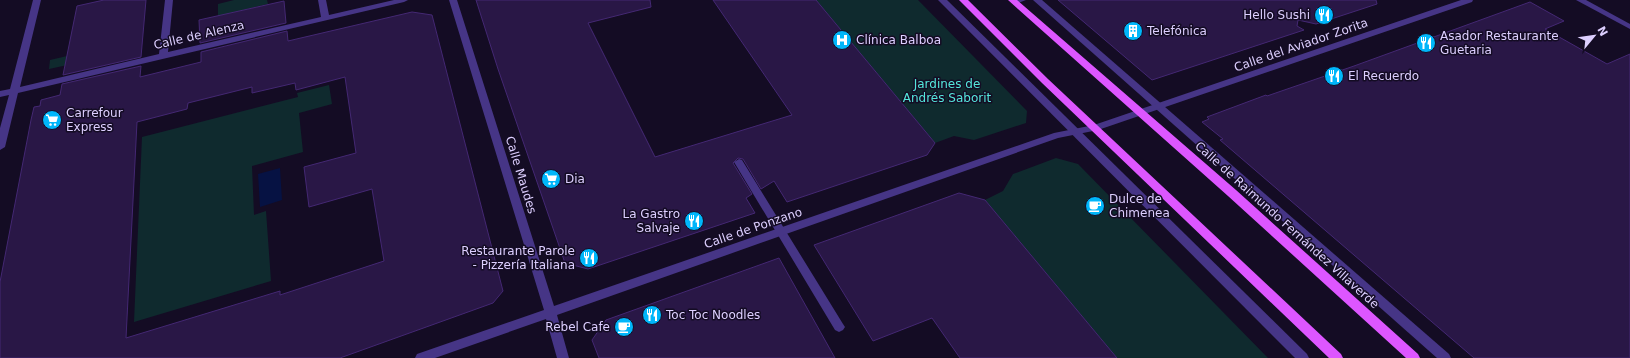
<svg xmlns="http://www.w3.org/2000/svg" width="1630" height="358" font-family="'DejaVu Sans',sans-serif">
	<rect width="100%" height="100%" fill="#140c24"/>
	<g fill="#0f2a2e">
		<polygon points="234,0 267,0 268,4 218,16 218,4"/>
		<polygon points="816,0 918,0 1027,111 1026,123 974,140 954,136 935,143"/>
		<polygon points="110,46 109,56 49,69 50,60"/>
		<polygon points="329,85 332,104 299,113 303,152 252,166 254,215 266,211 271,281 134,322 142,137 298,97 297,93"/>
		<polygon points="1056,158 1078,164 1268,358 1117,358 985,200 1003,191 1013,174"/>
	</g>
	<polygon fill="#061243" points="280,168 282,200 260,207 258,174"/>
	<g fill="#291746" stroke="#442873" fill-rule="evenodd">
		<polygon points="104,0 146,0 141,57 63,75 77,6"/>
		<polygon points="476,0 650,0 651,7 588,23 655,157 792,115 713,0 816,0 935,143 927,155 787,202 774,181 761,189 743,159 738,158 733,163 752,194 746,198 755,213 588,269 565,263 498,69"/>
		<polygon points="1058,0 1376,0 1377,4 1316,24 1298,20 1297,26 1304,30 1152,80"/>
		<polygon points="284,1 286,23 200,43 199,20"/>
		<polygon points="1530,2 1564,21 1545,29 1607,64 1630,54 1630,358 1474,358 1220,140 1223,139 1202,122 1209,119 1207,117 1266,95 1267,96 1354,66"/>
		<path d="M412 12 432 15 503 291 493 303 340 358H0V282L31 120 34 107 40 106 41 100 60 95 62 84 141 66 140 77 201 62V52L287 31 288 41ZM345 77 356 153 304 167 309 207 372 189 384 261 280 295V291L126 338 137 122 187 109 188 103 252 87V93L295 83 296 90Z"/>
		<polygon points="959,193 985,200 1117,358 960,358 932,318 873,341 814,245"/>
		<polygon points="779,258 835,358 599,358 592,340 606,320"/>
	</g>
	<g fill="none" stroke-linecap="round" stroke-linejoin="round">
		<g fill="#463586" fill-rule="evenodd">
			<polygon points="938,0 947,0 1307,354 1309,358 1295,358"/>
			<polygon points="1033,0 1042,0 1449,354 1451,358 1437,358"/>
			<polygon points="739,159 742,160 843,324 845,327 843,330 839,332 835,330 734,162"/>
		</g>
		<g fill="#463586" fill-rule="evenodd">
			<polygon points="33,0 41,0 20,87 159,54 165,0 173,0 168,52 321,17 318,0 326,0 329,15 394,0 408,0 404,2 18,93 5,147 0,150 0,128 9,95 0,97 0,91 10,89"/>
			<polygon points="449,0 457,0 554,306 1054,133 1094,125 1461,0 1473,0 1472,2 1098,130 1058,138 557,315 569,358 557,358 546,319 435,358 415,358 417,354 544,310"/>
			<polygon points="1013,0 1026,0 1015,4 1011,2"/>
			<polygon points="1576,0 1586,0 1630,24 1630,29"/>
		</g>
		<g fill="#dd56ff" fill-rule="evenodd">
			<polygon points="959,0 968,0 1048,79 1341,354 1343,358 1329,358 1042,83"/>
			<polygon points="1008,0 1017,0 1236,190 1418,354 1420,358 1406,358 1228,196"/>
		</g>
	</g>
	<defs>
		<g id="restaurant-disc" transform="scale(1)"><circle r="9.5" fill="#00b6fa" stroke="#140c24"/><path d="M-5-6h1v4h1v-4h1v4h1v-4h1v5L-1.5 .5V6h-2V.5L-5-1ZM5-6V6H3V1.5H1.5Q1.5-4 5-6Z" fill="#fff"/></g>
		<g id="building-disc" transform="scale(1)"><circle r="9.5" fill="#00b6fa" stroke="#140c24"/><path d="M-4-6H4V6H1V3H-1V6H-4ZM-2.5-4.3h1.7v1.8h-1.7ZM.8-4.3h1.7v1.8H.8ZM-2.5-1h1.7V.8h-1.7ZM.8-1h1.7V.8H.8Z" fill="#fff"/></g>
		<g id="hospital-disc" transform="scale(1)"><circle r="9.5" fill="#00b6fa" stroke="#140c24"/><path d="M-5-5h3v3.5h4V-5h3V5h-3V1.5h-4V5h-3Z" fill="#fff"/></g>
		<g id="supermarket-disc" transform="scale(1)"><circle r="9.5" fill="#00b6fa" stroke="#140c24"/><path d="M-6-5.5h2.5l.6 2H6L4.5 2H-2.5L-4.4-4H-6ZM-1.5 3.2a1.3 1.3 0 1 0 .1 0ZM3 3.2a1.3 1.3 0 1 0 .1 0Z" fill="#fff"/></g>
		<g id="cafe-disc" transform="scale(1)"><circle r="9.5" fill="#00b6fa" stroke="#140c24"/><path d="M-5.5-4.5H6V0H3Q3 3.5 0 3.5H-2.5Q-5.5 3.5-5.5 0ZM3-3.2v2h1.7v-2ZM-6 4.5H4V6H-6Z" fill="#fff"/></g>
	</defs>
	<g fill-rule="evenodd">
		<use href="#restaurant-disc" x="1324" y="15"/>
		<use href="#building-disc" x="1133" y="31"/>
		<use href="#hospital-disc" x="842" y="40"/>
		<use href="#restaurant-disc" x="1426" y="43"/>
		<use href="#restaurant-disc" x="1334" y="76"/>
		<use href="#supermarket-disc" x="52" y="120"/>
		<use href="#supermarket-disc" x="551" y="179"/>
		<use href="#cafe-disc" x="1095" y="206"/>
		<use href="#restaurant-disc" x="694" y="221"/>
		<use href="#restaurant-disc" x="589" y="258"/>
		<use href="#restaurant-disc" x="652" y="315"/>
		<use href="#cafe-disc" x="624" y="327"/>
	</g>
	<g text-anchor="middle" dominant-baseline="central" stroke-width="3" stroke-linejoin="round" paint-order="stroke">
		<g font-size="12" fill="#ddcfff" stroke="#140c24" text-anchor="start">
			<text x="1310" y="15" text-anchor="end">Hello Sushi</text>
			<text x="1147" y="31">Telefónica</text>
			<text x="1440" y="36">Asador Restaurante<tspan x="1440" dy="14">Guetaria</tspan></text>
			<text x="856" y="40">Clínica Balboa</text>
			<text x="1348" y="76">El Recuerdo</text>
			<text x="66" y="113">Carrefour<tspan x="66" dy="14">Express</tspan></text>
			<text x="565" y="179">Dia</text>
			<text x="1109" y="199">Dulce de<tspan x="1109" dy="14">Chimenea</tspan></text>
			<text x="680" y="214" text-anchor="end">La Gastro<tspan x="680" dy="14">Salvaje</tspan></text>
			<text x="575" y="251" text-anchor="end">Restaurante Parole<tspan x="575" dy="14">- Pizzería Italiana</tspan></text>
			<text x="666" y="315">Toc Toc Noodles</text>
			<text x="610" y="327" text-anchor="end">Rebel Cafe</text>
		</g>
		<g font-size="12" fill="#ddcfff" stroke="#140c24">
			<text transform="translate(199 35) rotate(-13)">Calle de Alenza</text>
			<text transform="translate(1301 45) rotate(-19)">Calle del Aviador Zorita</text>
			<text transform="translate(521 175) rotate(73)">Calle Maudes</text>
			<text transform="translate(1287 225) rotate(42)">Calle de Raimundo Fernández Villaverde</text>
			<text transform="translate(753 228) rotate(-19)">Calle de Ponzano</text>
		</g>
		<g font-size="12" fill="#54e6db" stroke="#140c24">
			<text x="947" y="84">Jardines de<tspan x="947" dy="14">Andrés Saborit</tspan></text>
		</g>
	</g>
	<g transform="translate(1594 36) rotate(61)" stroke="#140c24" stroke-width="3" paint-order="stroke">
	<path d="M0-3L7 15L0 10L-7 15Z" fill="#ddcfff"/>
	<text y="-6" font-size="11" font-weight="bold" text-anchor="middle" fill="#ddcfff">N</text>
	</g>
</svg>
